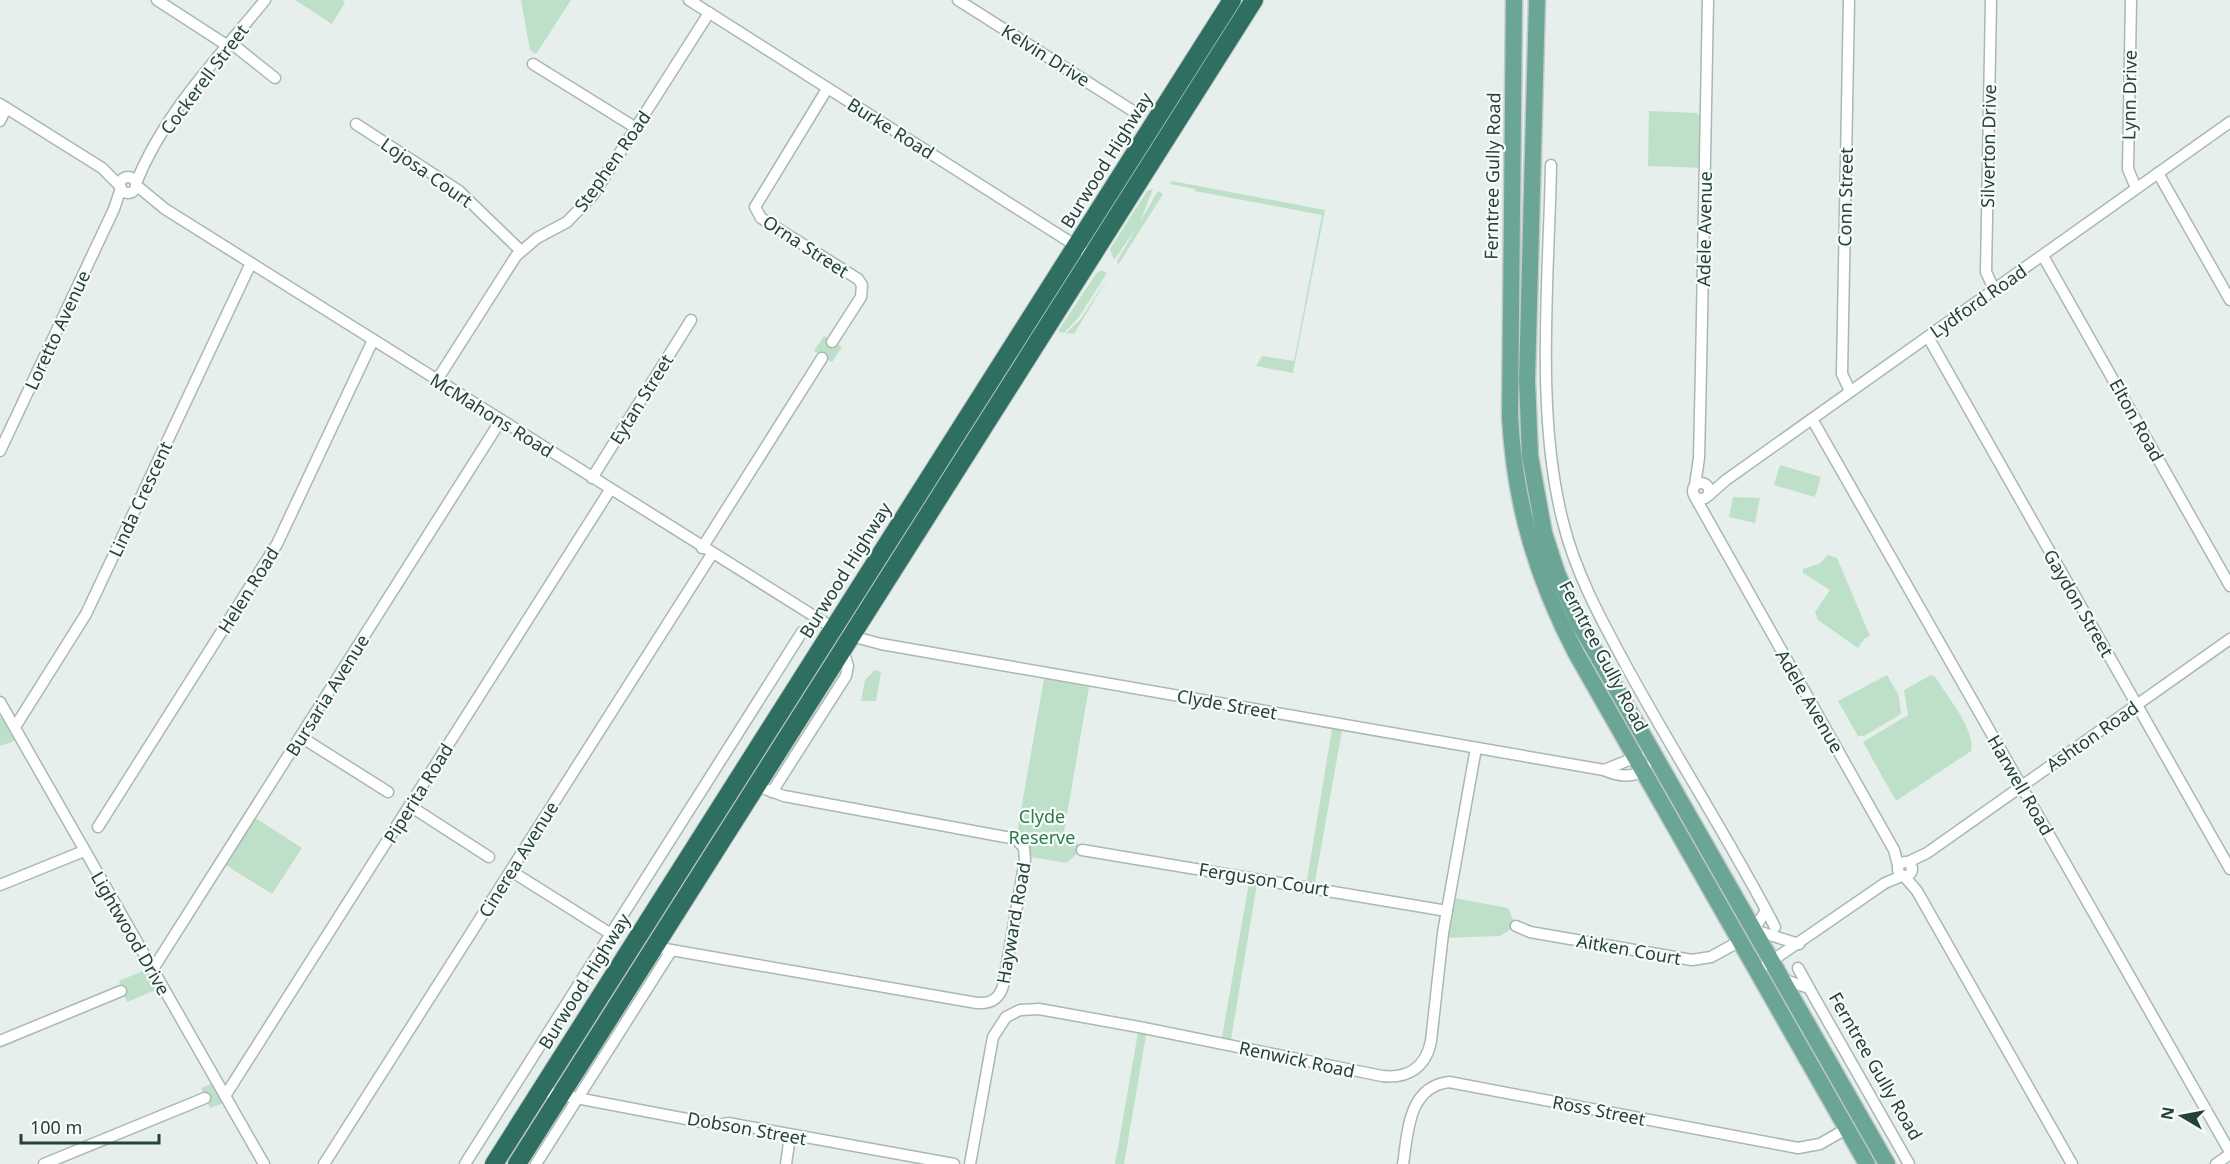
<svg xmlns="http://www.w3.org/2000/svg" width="2230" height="1164" font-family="'Noto Sans',sans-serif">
	<rect width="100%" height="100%" fill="#e6efeb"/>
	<g fill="#bfe0c8">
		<polygon points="295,0 342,0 345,2 332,24"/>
		<polygon points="521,0 571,0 536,54 530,50"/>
		<polygon points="1649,111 1697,113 1706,125 1705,168 1648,166"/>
		<polygon points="1172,181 1325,210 1293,373 1256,366 1262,356 1294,361 1322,215 1195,191 1195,189 1170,184"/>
		<polygon points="1153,189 1139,224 1114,260 1110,249 1147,191"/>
		<polygon points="1158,191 1163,194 1118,265 1117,261"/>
		<polygon points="1101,270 1107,273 1079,317 1064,333 1058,331 1096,274"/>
		<polygon points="1110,274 1074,334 1066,333 1080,320"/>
		<polygon points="824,336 842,347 832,362 814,351"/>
		<polygon points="1780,465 1821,477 1815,497 1774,485"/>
		<polygon points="1733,497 1760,498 1755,523 1729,517"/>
		<polygon points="1828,555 1837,558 1870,636 1865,638 1858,648 1818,620 1815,612 1830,590 1803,573 1803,569 1819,564"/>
		<polygon points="875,670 881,672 876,701 861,701 865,680"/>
		<polygon points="1045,673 1090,681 1064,832 1071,834 1082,850 1066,863 1025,856 1016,839"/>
		<polygon points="1887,675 1899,696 1901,714 1864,736 1858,736 1838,701"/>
		<path d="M1931 675 1936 678C1947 697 1976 730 1971 751L1896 801 1863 742 1908 715 1904 690Z"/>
		<polygon points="7,714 21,739 0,746 0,717"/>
		<polygon points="1333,723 1343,725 1314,887 1306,886"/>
		<polygon points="251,815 302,848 272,894 221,862"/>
		<polygon points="1250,877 1258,878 1230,1045 1221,1043"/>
		<polygon points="1449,897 1508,908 1516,926 1500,936 1443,938"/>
		<polygon points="152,967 163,987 127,1002 119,981"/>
		<polygon points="1139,1027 1147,1029 1124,1164 1115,1164"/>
		<polygon points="217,1081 229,1101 210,1108 201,1088"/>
	</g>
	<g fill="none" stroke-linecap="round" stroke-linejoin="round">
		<g stroke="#a8b8b2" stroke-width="13">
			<g id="street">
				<polyline points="157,0 228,46"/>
				<polyline points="689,0 1092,256"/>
				<polyline points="958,0 1133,111"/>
				<polyline points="1849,0 1842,374 1850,391"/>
				<polyline points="1991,0 1986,272 1994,289"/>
				<polyline points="2131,0 2128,169 2136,188"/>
				<polyline points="231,43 275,78"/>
				<polyline points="533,64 636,128"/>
				<polyline points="827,89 755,207 761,218 858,279 862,285 861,297 832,342"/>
				<polyline points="0,104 102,168 120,186"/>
				<polyline points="0,121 6,108"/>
				<polyline points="356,124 459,191 521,251"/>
				<path d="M1551 165C1549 277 1535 414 1563 522 1576 575 1603 623 1629 671 1676 757 1730 840 1775 927"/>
				<polyline points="2158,173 2230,300"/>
				<circle cx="128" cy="185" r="8"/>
				<path d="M136 183C164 113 218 58 265 0"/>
				<polyline points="136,185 165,209 833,628"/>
				<polyline points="2043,256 2230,586"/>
				<polyline points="1928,337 2230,869"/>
				<polyline points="437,380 516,256 537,238 567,222 593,195 709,13"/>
				<polyline points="1812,419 2230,1152"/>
				<polyline points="0,451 114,209 121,188"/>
				<polyline points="592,478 691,320"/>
				<circle cx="1701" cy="491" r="8"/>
				<polyline points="1695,485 1699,458 1701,369 1708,0"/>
				<polyline points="1709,495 1726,480 2230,122"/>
				<polyline points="1695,497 1894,850 1898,865"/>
				<polyline points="702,548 822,358"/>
				<path d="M851 636 881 644 1604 770C1617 776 1636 780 1646 766"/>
				<polyline points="0,702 264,1164"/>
				<polyline points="15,727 86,614 251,263"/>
				<polyline points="301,737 388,792"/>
				<polyline points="1604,770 1639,756"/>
				<polyline points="772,792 846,676 848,666 843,650"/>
				<polyline points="410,806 489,857"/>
				<polyline points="98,827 277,544 373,340"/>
				<polyline points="1082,850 1447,911"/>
				<circle cx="1905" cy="869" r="7"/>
				<polyline points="1908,862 1927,853 2230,639"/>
				<polyline points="511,871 611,934"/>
				<polyline points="1904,876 1917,891 2072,1164"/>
				<polyline points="0,885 84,851"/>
				<polyline points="1766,910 1754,930 1799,944"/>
				<polyline points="1516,926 1530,932 1692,960 1711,957 1740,941"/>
				<path d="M654 947 977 1003C991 1004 999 999 1003 986L1025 860 1024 848 1016 839 784 796 757 786"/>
				<polyline points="1798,968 1809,988"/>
				<polyline points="153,969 501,420"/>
				<polyline points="1757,971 1885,883 1902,876"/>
				<polyline points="1782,979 1809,988 1909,1164"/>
				<polyline points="0,1041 121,991"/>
				<polyline points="540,1091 718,1125 728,1123 954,1164"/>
				<polyline points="225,1096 610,490"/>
				<polyline points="44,1164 205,1098"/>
				<polyline points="324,1164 712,554"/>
				<polyline points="465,1164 802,632"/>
				<polyline points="536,1164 671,951"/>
				<polyline points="786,1164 790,1136"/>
				<path d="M970 1164 993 1037 1006 1017 1020 1010 1039 1009 1139 1027 1382 1076C1408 1079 1426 1067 1431 1041L1443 933 1476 748"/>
				<path d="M1403 1164C1408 1132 1408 1087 1449 1082L1798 1148 1820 1144 1846 1129"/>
				<polyline points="2216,1164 2230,1154"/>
			</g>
		</g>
		<g stroke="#c2cac8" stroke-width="19">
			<g id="primary">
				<path d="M1514 0 1510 417C1515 504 1536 576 1576 653L1867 1164"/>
				<polyline points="1537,0 1527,380 1530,456 1544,533 1557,573 1579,623 1887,1164"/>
			</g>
		</g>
		<g stroke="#c2cac8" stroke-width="20">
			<g id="highway">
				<polyline points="494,1164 1232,0"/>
				<polyline points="517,1164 1254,0"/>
			</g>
		</g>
		<use href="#street" stroke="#fff" stroke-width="10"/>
		<use href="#primary" stroke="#6aa596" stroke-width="16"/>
		<use href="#highway" stroke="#2f6f62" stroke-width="18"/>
	</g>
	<g text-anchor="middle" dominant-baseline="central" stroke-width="4.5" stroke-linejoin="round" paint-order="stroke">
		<g font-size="18" fill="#24423a" stroke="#f7fbf9">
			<text transform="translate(1046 55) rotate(32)">Kelvin Drive</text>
			<text transform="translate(204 79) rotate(-53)">Cockerell Street</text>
			<text transform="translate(2129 95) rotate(-89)">Lynn Drive</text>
			<text transform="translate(891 128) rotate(32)">Burke Road</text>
			<text transform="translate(1988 146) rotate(-89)">Silverton Drive</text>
			<text transform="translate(1106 160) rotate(-58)">Burwood Highway</text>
			<text transform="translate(612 161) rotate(-55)">Stephen Road</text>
			<text transform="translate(427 172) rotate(35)">Lojosa Court</text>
			<text transform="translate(1492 176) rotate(-89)">Ferntree Gully Road</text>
			<text transform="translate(1845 197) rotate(-89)">Conn Street</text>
			<text transform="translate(1704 229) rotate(-89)">Adele Avenue</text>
			<text transform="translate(806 246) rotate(33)">Orna Street</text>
			<text transform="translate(1978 301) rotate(-35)">Lydford Road</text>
			<text transform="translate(57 330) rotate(-65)">Loretto Avenue</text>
			<text transform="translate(641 399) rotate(-58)">Eytan Street</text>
			<text transform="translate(492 415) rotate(32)">McMahons Road</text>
			<text transform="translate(2137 420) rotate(61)">Elton Road</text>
			<text transform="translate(140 499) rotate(-65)">Linda Crescent</text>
			<text transform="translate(845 570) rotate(-58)">Burwood Highway</text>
			<text transform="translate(248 590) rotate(-58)">Helen Road</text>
			<text transform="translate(2079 603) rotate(60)">Gaydon Street</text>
			<text transform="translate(1604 656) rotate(62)">Ferntree Gully Road</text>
			<text transform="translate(327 695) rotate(-58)">Bursaria Avenue</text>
			<text transform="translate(1810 701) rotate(60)">Adele Avenue</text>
			<text transform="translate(1227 704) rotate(10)">Clyde Street</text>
			<text transform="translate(2092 736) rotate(-35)">Ashton Road</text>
			<text transform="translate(2021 785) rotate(60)">Harwell Road</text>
			<text transform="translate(418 793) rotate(-58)">Piperita Road</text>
			<text transform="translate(518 859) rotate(-58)">Cinerea Avenue</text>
			<text transform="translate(1264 879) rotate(9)">Ferguson Court</text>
			<text transform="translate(1013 923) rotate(-80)">Hayward Road</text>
			<text transform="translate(131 933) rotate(60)">Lightwood Drive</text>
			<text transform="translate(1629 949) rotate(10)">Aitken Court</text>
			<text transform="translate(584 981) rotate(-58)">Burwood Highway</text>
			<text transform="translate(1297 1059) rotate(12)">Renwick Road</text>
			<text transform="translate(1876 1066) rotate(60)">Ferntree Gully Road</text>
			<text transform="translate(1599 1110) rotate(11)">Ross Street</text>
			<text transform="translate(747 1128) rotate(10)">Dobson Street</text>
		</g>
		<g font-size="18" fill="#2d7a4b" stroke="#f7fbf9">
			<text x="1042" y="816">Clyde<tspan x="1042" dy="21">Reserve</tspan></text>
		</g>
	</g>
	<g transform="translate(2182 1116) rotate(280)" stroke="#f7fbf9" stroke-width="4.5" paint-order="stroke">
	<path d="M0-4.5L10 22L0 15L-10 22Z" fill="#24423a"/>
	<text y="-9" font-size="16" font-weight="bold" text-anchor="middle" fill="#24423a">N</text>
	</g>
	<path d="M21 1134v9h138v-9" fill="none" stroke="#24423a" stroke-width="3"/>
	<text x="30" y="1134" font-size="18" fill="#24423a" stroke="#f7fbf9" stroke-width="4.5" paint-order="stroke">100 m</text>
</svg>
